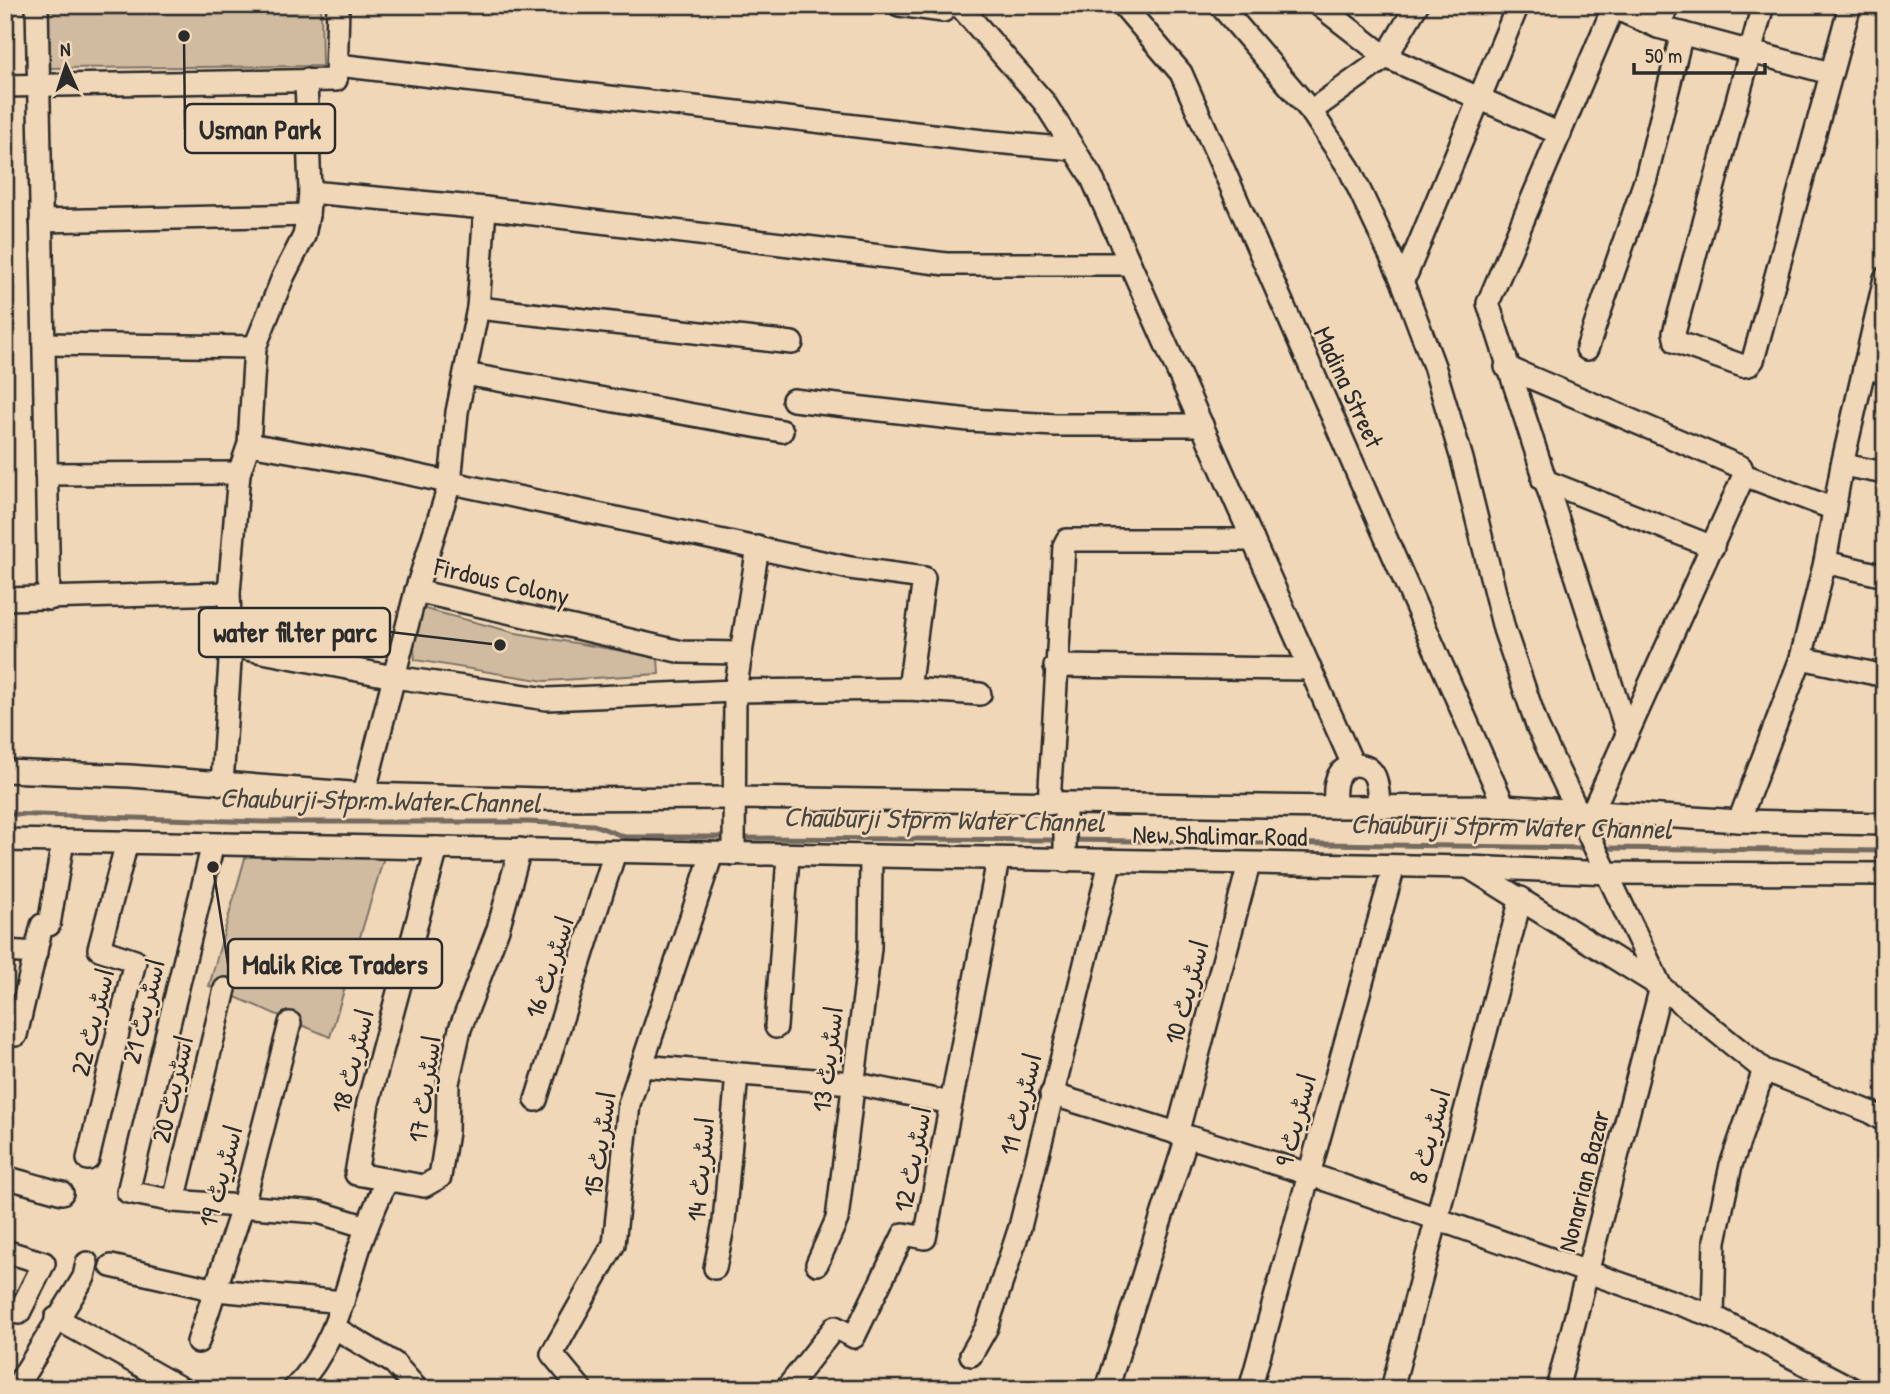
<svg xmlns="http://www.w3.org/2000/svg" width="1890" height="1394" font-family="'Patrick Hand','Playpen Sans Arabic',sans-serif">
	<rect width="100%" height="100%" fill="#f0d7b8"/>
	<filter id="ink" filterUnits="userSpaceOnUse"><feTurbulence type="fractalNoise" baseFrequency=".0143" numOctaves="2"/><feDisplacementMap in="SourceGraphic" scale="14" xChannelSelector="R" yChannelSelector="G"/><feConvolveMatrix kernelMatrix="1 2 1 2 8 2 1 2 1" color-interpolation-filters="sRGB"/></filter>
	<g filter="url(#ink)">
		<g fill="#d0bba0" stroke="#7e7366" stroke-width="2">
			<polygon points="46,5 321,5 322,66 46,68"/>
			<polygon points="410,605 516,633 658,657 659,674 545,681 415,660"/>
			<polygon points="249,844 387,847 330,1037 209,986"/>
		</g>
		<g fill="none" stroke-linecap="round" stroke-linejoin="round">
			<g stroke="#746b5f" stroke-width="5">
				<polyline points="5,814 263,822 527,822 594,825 625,837 730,837"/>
				<polyline points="740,838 1059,840"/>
				<polyline points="1069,840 1588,848"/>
				<polyline points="1601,848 1885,851"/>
			</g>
			<g stroke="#2b2b2b" stroke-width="26">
				<g id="minor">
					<polyline points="37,5 49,599"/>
					<polyline points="899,5 943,11 951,5"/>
					<path d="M959 5 1044 102 1091 176 1353 765C1333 771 1334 789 1335 807"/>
					<polyline points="1123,5 1181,73 1504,806"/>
					<polyline points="1220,5 1311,111 1349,168 1401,278 1434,366 1462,459 1504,629 1538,728 1661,987 1557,1389"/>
					<polyline points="1319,5 1386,57 1560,134"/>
					<polyline points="1608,5 1658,27 1830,73"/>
					<polyline points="1763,5 1674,333 1676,342 1743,366 1749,365 1753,360 1850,5"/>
					<polyline points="1613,8 1488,303 1627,733"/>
					<polyline points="1658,27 1668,5"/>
					<polyline points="338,65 983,141 1073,149"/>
					<polyline points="5,86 336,80 338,5"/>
					<polyline points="1311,111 1386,57 1417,5"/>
					<polyline points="310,192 485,208 946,264 1130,264"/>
					<polyline points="41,221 308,215"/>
					<polyline points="1401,278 1407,273 1518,5"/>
					<polyline points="478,308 792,343"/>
					<polyline points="44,344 255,347"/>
					<polyline points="1587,349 1646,178 1682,33"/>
					<polyline points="1506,367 1741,467 1744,475 1834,509"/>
					<polyline points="1864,367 1885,372"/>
					<polyline points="465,374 782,431"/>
					<polyline points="793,400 969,420 1055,425 1202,425"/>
					<polyline points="249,444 368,465 850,568 924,578 909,689"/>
					<polyline points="1842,465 1885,473"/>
					<polyline points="46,474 239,473"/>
					<polyline points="1543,480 1713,547"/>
					<polyline points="1825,562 1885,576"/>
					<polyline points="416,591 682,652 740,653"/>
					<polyline points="5,599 229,593"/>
					<polyline points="231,646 394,677 547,699 735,691 909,689 980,694"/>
					<polyline points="1801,658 1885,676"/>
					<polyline points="1055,666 1310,669"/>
					<path d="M1353 765C1379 764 1378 787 1379 807"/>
					<polyline points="5,771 130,776 364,794 540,799 734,798 1335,807 1504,806 1739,821 1885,824"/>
					<polyline points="222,784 231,646 229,593 239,473 249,444 255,347 283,277 304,236 308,215 310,192 306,80"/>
					<polyline points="364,794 416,591 450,483 457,412 478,308 485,208"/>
					<polyline points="1049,804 1064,546 1067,540 1253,540"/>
					<polyline points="1593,810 1744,475"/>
					<polyline points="1739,821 1801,658 1825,562 1842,465 1885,278"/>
					<polyline points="5,840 1468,867 1609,873 1885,874"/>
					<polyline points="213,844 128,1192 174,1201 318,1212 367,1227"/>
					<polyline points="437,848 368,1103 356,1174 424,1186 440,1177 447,1132 448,1083 460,1029 498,929 520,849"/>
					<polyline points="734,854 735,691 758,547"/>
					<polyline points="1065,861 1065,805"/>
					<polyline points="1470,868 1661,987 1764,1070 1868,1111 1885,1121"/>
					<polyline points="5,951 36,953"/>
					<polyline points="776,1027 788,856"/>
					<polyline points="5,1034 16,1035 42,925 49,925 63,841"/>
					<polyline points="641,1066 852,1083 951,1103"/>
					<polyline points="1051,1094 1309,1174 1713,1316 1853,1389"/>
					<polyline points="536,1100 615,852"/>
					<polyline points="1177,1134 1249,864"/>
					<polyline points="88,1159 135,961 99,949 127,842"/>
					<polyline points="5,1177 62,1193"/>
					<polyline points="174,1201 225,989"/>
					<polyline points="5,1251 44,1263 19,1313"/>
					<polyline points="817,1264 837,1219 870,948 871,857"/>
					<polyline points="111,1266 216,1290 343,1302"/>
					<polyline points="715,1268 724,1222 737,1074"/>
					<polyline points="1713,1316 1715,1241 1731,1165 1764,1070"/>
					<polyline points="56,1318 182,1389"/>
					<polyline points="335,1328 394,1363 417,1389"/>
					<polyline points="198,1342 243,1205 290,1023"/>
					<polyline points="971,1355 987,1327 1020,1227 1110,862"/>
					<polyline points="15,1389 84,1277 87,1263"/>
					<path d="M294 1389C333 1350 343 1300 359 1249 366 1227 376 1205 385 1184L390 1182"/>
					<polyline points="581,1389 552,1354 614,1244 629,1104 712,854"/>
					<polyline points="786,1389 835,1327 854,1337 904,1234 925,1238 998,860"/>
					<polyline points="1107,1389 1187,1137"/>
					<polyline points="1250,1389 1394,866"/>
					<polyline points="1392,1389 1521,898"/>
				</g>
			</g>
			<use href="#minor" stroke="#f0d7b8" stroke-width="21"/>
		</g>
	</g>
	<g text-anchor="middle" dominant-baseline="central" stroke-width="5" stroke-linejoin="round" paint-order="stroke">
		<g font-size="26" fill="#2b2b2b" stroke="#f0d7b8">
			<text transform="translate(1349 387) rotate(65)">Madina Street</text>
			<text transform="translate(502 581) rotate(13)">Firdous Colony</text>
			<text transform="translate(1220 835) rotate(1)">New Shalimar Road</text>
			<text transform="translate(549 967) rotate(-72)">اسٹریٹ 16</text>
			<text transform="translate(1186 992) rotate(-75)">اسٹریٹ 10</text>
			<text transform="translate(143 1011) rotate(-76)">اسٹریٹ 21</text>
			<text transform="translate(92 1022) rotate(-76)">اسٹریٹ 22</text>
			<text transform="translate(827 1059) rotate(-83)">اسٹریٹ 13</text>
			<text transform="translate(352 1061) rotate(-76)">اسٹریٹ 18</text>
			<text transform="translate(172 1089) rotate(-77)">اسٹریٹ 20</text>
			<text transform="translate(424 1089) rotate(-82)">اسٹریٹ 17</text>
			<text transform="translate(1020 1104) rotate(-76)">اسٹریٹ 11</text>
			<text transform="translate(1295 1120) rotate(-75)">اسٹریٹ 9</text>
			<text transform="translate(1429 1136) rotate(-75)">اسٹریٹ 8</text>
			<text transform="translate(599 1144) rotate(-82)">اسٹریٹ 15</text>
			<text transform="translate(912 1159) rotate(-79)">اسٹریٹ 12</text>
			<text transform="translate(700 1169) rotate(-85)">اسٹریٹ 14</text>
			<text transform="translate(220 1176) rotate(-75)">اسٹریٹ 19</text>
			<text transform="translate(1583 1181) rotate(-76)">Nonarian Bazar</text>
		</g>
		<g font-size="28" font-style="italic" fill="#494641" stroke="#f0d7b8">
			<text transform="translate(380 800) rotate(1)">Chauburji Stprm Water Channel</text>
			<text transform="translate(944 819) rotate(1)">Chauburji Stprm Water Channel</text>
			<text transform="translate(1511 826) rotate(1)">Chauburji Stprm Water Channel</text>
		</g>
	</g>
	<path fill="none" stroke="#2b2b2b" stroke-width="2.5" d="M184 36L185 129M500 645L390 632M213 867L228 964"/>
	<g fill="#2b2b2b" stroke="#f0d7b8" stroke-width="2.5">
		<circle cx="184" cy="36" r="7"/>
		<circle cx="500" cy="645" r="7"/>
		<circle cx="213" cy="867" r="7"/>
	</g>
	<g fill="#f0d7b8" stroke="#2b2b2b" stroke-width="2.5">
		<rect x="185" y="104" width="150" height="49" rx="7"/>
		<rect x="199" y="608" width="191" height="49" rx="7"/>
		<rect x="228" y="939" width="214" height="49" rx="7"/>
	</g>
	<g font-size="28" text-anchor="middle" font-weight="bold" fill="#2b2b2b">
		<text x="260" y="139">Usman Park</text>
		<text x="295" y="642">water filter parc</text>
		<text x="335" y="974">Malik Rice Traders</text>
	</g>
	<rect width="1890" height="1394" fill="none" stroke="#f0d7b8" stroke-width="28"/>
	<rect x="14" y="14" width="1862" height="1366" fill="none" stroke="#2b2b2b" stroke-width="2.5" filter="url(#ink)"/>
	<g transform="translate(66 66) rotate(357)" stroke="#f0d7b8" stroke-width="5" paint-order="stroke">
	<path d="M0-5L12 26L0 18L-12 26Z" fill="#2b2b2b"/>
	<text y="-10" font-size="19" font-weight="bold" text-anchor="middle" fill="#2b2b2b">N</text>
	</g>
	<path d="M1634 63v10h131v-10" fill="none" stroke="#2b2b2b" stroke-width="3.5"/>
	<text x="1645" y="63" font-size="21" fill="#2b2b2b" stroke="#f0d7b8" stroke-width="5" paint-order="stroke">50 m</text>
</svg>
